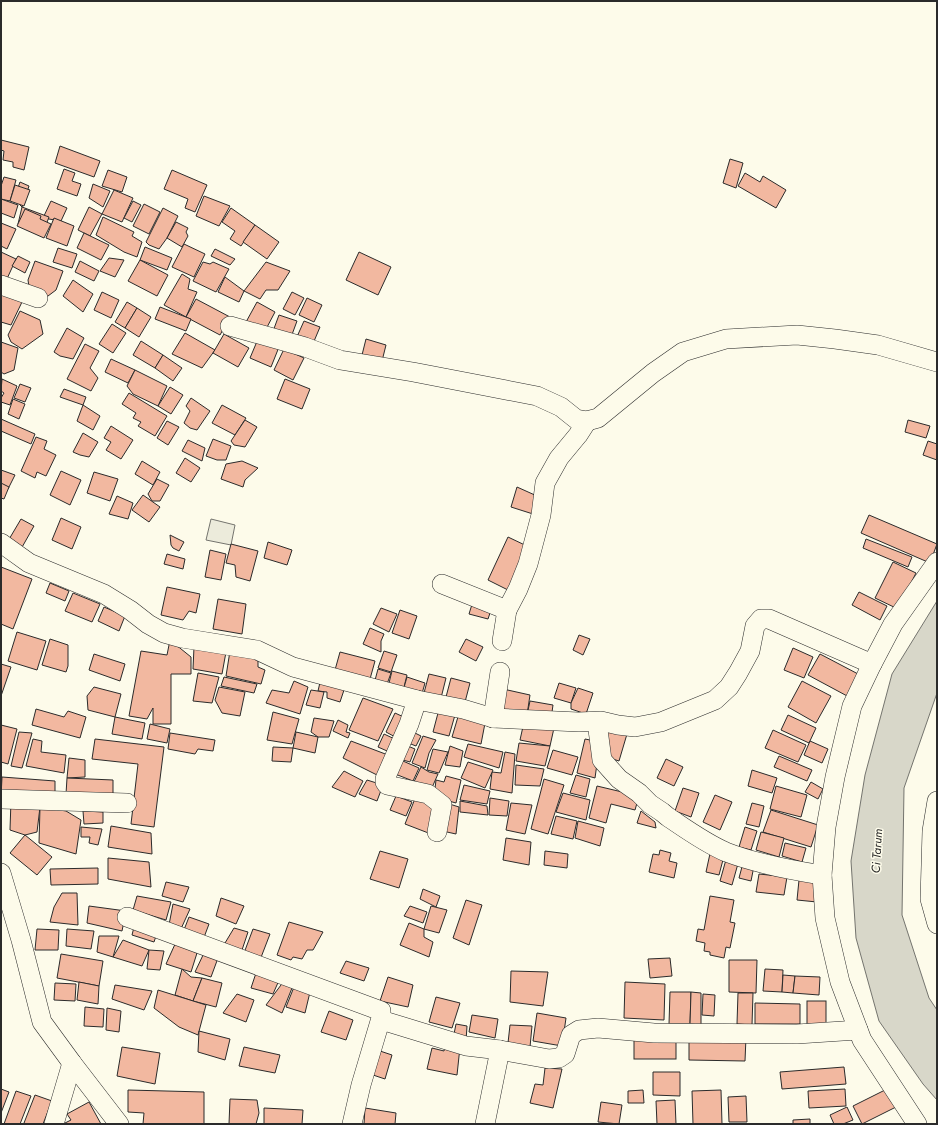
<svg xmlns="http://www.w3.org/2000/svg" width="938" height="1125" font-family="Jost,sans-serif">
	<rect width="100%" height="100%" fill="#fdfbea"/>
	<polygon fill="#ecebdb" stroke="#74746e" points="211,519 235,525 231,545 206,540"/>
	<polygon fill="#d8d7c9" stroke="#74746e" points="937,601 937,693 904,788 902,915 929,998 937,1010 937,1100 923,1084 879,1021 856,938 851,861 865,775 892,674"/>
	<g fill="#f2b8a0" stroke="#2b2b2b">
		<polygon points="1,140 29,147 24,170 13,167 13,162 3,160 4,151 1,150"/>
		<polygon points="60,146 100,161 94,177 55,163"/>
		<polygon points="730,159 743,163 736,188 723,183"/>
		<polygon points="64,169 75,173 72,181 81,184 77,196 57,189"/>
		<polygon points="108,170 127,177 122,192 102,186"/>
		<polygon points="172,170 207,185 195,212 185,208 188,199 164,189"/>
		<polygon points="745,173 760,182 763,176 786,190 776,208 738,186"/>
		<polygon points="4,177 16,180 10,201 1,199 1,186"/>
		<polygon points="20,182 29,186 22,207 14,199"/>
		<polygon points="93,184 110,191 103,207 89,198"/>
		<polygon points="15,185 30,190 24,206 10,201"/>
		<polygon points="114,190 133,198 122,222 102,214"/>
		<polygon points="204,196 230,206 219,226 196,216"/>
		<polygon points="1,199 18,205 14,218 1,213"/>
		<polygon points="51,201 67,208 61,221 43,218"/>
		<polygon points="133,201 141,205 132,222 124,218"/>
		<polygon points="144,204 160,212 149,234 133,226"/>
		<polygon points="22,207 49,217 43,233 18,224"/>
		<polygon points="89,207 102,214 90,236 78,230"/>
		<polygon points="163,208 178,216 167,238 159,249 149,245 146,242"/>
		<polygon points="231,208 255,225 241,246 230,239 235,231 222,222"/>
		<polygon points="25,209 41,216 40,219 51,224 44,238 17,226"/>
		<polygon points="103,217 134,232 132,236 142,242 137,257 124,252 96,235"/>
		<polygon points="54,218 74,226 67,246 46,238"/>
		<polygon points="176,222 188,228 186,232 188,236 182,247 167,238"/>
		<polygon points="1,223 16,229 7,249 1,246"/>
		<polygon points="255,225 279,242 267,259 243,242"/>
		<polygon points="84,233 109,245 101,260 77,248"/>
		<polygon points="184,244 205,254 194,277 172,267"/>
		<polygon points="145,247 172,258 167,270 140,260"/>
		<polygon points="58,248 77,254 72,268 53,262"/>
		<polygon points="215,249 235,259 230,265 211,256"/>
		<polygon points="1,252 16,259 6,281 1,278"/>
		<polygon points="359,252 391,267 378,295 346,280"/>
		<polygon points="18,256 30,262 25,273 12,266"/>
		<polygon points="109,258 124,260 115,277 100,271"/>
		<polygon points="140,260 168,275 157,296 128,281"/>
		<polygon points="35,261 63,271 56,290 44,299 30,293 28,280"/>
		<polygon points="80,261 99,271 94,281 75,272"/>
		<polygon points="203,262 210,264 213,262 229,269 216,292 193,281"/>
		<polygon points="266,262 290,271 278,290 266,290 260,299 244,291"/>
		<polygon points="182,274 190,279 188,289 197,292 186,317 164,305"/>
		<polygon points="225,277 244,291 239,302 218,292"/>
		<polygon points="73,280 93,294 83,312 63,296"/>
		<polygon points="102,292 119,300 111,318 94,310"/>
		<polygon points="292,292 304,298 295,315 283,309"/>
		<polygon points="2,294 22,302 11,325 1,322 1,297"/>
		<polygon points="307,298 322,305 314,322 299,315"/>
		<polygon points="196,299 230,317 220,335 186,317"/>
		<polygon points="127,302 137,308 125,328 115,322"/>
		<polygon points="257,302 275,312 265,331 246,322"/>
		<polygon points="160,307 191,319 186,331 155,319"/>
		<polygon points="137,308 151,317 139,337 125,328"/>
		<polygon points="20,311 40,320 43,334 22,349 11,342 8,335"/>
		<polygon points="279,315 297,321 290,340 272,334"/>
		<polygon points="304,321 320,327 312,346 296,339"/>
		<polygon points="112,324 126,333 113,353 99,344"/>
		<polygon points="67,328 84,338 73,359 60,356 54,352"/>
		<polygon points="185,333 215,350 202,368 172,354"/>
		<polygon points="224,334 249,348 238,367 213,353"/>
		<polygon points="258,339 279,347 271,367 250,358"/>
		<polygon points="366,339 386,345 382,361 362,355"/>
		<polygon points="141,341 163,355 155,368 133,355"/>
		<polygon points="1,342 18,348 14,370 4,374 1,372"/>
		<polygon points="85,344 99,351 90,368 98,378 91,391 67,379"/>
		<polygon points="284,349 304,358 293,380 274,370"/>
		<polygon points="163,355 182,368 173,381 155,368"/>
		<polygon points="111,359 135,370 128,383 105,372"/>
		<polygon points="135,370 167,386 158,406 133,394 127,386"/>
		<polygon points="2,379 17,386 10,405 1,402 1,398 4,393 1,391"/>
		<polygon points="285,379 310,389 302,409 277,399"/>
		<polygon points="20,384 31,388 25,402 14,398"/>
		<polygon points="170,387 183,395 171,414 158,406"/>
		<polygon points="64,389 86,397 83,405 60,397"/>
		<polygon points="129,393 167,416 155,436 138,426 141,422 133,418 136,413 122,404"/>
		<polygon points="191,398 210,411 197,430 190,428 184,423 190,411 186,406"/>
		<polygon points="13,399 25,404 19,419 8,414"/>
		<polygon points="83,405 100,416 93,430 77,421"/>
		<polygon points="222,405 246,418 235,435 212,423"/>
		<polygon points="1,419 35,434 31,444 1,431"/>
		<polygon points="245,420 257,427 245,447 234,445 231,441"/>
		<polygon points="908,420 930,426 926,438 905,432"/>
		<polygon points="167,421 179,427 168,445 157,438"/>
		<polygon points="111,426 133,440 121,459 106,450 111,442 104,438"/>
		<polygon points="83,433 98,442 89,457 80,455 73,452"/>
		<polygon points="36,437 47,441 44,449 56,455 46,476 37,472 35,478 21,471"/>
		<polygon points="213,439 231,446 226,460 217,460 206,456"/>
		<polygon points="188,440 205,448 202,461 182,451"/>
		<polygon points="928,441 937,444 937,460 923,455"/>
		<polygon points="185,458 200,468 191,482 176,473"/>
		<polygon points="142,461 160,472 153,485 135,474"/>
		<polygon points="242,461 258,468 245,480 243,487 221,479 226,464"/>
		<polygon points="1,470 15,475 8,489 1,486"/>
		<polygon points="61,471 81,480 70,505 50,495"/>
		<polygon points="94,472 118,479 110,501 87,493"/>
		<polygon points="157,479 169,485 160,501 152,501 148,494"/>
		<polygon points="1,483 9,487 4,499 1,498"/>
		<polygon points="517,487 537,496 533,514 511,507"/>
		<polygon points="143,495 160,507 149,522 132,510"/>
		<polygon points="117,496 133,503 128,519 109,514"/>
		<polygon points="869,515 937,544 930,563 861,533"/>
		<polygon points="61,518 81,527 72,549 52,540"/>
		<polygon points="21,519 34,526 21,549 8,541"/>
		<polygon points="170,535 184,542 179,551 173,548 171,545"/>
		<polygon points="508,537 529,547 508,590 488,580"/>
		<polygon points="866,539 912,557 908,567 863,548"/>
		<polygon points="268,542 292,550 287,565 264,558"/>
		<polygon points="231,544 258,551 250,581 236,577 235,565 226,563"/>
		<polygon points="210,550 226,554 221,580 205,577"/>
		<polygon points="167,554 185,559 183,569 164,564"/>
		<polygon points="893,562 916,573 898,609 875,598"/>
		<polygon points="1,567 32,579 13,629 1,624"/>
		<polygon points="50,583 69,591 65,601 46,593"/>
		<polygon points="167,587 200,594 196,613 189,611 183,620 161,615"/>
		<polygon points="859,592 887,606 880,620 852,605"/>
		<polygon points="73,593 100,604 92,622 65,611"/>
		<polygon points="218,599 246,604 242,634 213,629"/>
		<polygon points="473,601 492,607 488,619 469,614"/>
		<polygon points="104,607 125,616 119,631 98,621"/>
		<polygon points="381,608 397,614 389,632 373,624"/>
		<polygon points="400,610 417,616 409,639 392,633"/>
		<polygon points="370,628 384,634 381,641 381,652 363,644"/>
		<polygon points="17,632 46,641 37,670 8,661"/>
		<polygon points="579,635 590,639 583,655 573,650"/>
		<polygon points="50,639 68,645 68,666 66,672 42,665"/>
		<polygon points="466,639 483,647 476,661 459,652"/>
		<polygon points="170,640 191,657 191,674 171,674 171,724 153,724 153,708 147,719 129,716 141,651 167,655"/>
		<polygon points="194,647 226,652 222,674 193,669"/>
		<polygon points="793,648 813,657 804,678 784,670"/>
		<polygon points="230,651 258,655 258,667 265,670 261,684 226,676"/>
		<polygon points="384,651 397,655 391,672 378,668"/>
		<polygon points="340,652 375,661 370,679 335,670"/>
		<polygon points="94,654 125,664 120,681 89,670"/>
		<polygon points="820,654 860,675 849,697 808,675"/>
		<polygon points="1,664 11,667 1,696"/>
		<polygon points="378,669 391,673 386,687 374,684"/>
		<polygon points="392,671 407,675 403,691 388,687"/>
		<polygon points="198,673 219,677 212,703 193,701"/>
		<polygon points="429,674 446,678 441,698 424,693"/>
		<polygon points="224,677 257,684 254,693 221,686"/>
		<polygon points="407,677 425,683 421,697 403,691"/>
		<polygon points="321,678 346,684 340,702 327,698 327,692 318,691"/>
		<polygon points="451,678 470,683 465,702 446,697"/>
		<polygon points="294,681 308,687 300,714 266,703 272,690 289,693"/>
		<polygon points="802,681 831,696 816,723 788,707"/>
		<polygon points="559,683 576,688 571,703 554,698"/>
		<polygon points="94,687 121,694 115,717 88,710 87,696"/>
		<polygon points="219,687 245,692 240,716 222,713 215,700"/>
		<polygon points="578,688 593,693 586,714 571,709 571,703"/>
		<polygon points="503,689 530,695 527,715 499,710"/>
		<polygon points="311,690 324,692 320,708 306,705"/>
		<polygon points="363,698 393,709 378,741 349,730"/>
		<polygon points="530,701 553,705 551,719 527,715"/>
		<polygon points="36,709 64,717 68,711 86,717 80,738 32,725"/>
		<polygon points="460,710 486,718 481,744 452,737"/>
		<polygon points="273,712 299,719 292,744 267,740"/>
		<polygon points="395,713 408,719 399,739 386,732"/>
		<polygon points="438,713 455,715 449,736 433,732"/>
		<polygon points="788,715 816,728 809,743 781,730"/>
		<polygon points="115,717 145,723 142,739 112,734"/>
		<polygon points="314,718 334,721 329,737 318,737 311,732"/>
		<polygon points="338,720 348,725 346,732 350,733 348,738 333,731"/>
		<polygon points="524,722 554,728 550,746 520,740"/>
		<polygon points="150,724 170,729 167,743 147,739"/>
		<polygon points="1,725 17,729 8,764 1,762"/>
		<polygon points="604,726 627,734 619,761 600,755"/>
		<polygon points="409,730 421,736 416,746 403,741"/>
		<polygon points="773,730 806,745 798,762 765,748"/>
		<polygon points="19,732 32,733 22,768 11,766"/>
		<polygon points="296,732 318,737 315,753 293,748"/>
		<polygon points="170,733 215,740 213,751 198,749 195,754 168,749"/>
		<polygon points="384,734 399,741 394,754 378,747"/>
		<polygon points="423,736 436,740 429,753 425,768 412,763"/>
		<polygon points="33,739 42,741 41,752 66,755 64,773 26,766"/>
		<polygon points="95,739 164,747 154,827 131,824 138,764 92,759"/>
		<polygon points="585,739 600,742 595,778 577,773"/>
		<polygon points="351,741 388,755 379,776 343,758"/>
		<polygon points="810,741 828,749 822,763 804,755"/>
		<polygon points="519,743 550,746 545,766 516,761"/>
		<polygon points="403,744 415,749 410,762 396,758"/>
		<polygon points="468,744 503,752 499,768 464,757"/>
		<polygon points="450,746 463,751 460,767 445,765"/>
		<polygon points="273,747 293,748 291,762 272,761"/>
		<polygon points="433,749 448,752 439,773 427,770"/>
		<polygon points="553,750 578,757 572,775 547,768"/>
		<polygon points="505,752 515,754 512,793 490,789 492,772 501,773"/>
		<polygon points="779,756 812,770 807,781 774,767"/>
		<polygon points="69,758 85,760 85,777 67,778"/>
		<polygon points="396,758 419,768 413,781 390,772"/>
		<polygon points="666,759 683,767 674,786 657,778"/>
		<polygon points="468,762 493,770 485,788 461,778"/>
		<polygon points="516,765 544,769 540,786 515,785"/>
		<polygon points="421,767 429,772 438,774 430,792 413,784"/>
		<polygon points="752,770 777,778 772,793 748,786"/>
		<polygon points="344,771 363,781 355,797 332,787"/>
		<polygon points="576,775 590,779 586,797 570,793"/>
		<polygon points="446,776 461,780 456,803 434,797 436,780 444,782"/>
		<polygon points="2,777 55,781 55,798 1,797"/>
		<polygon points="67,778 113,780 113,798 66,794"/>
		<polygon points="544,779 564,785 548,834 531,829"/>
		<polygon points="367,780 383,785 377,801 359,794"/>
		<polygon points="811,782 823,789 818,799 805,792"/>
		<polygon points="464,785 490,791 487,804 460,800"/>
		<polygon points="597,786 639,796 635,810 611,804 606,823 589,818"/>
		<polygon points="776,786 807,795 801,817 770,809"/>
		<polygon points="683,788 699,793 691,817 675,811"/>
		<polygon points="563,793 590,800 586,820 556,812"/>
		<polygon points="715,795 732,802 720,830 703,822"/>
		<polygon points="396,796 412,802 406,816 390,810"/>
		<polygon points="416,796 438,808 431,834 405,824"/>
		<polygon points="490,798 509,801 507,816 489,815"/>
		<polygon points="11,800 40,807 37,832 25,835 10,830"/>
		<polygon points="460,801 487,806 488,815 460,812"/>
		<polygon points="443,802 459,807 456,834 438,830"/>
		<polygon points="511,803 532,805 525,834 506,830"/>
		<polygon points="752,803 764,806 759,827 746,824"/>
		<polygon points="40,807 66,811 81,820 76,854 39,843"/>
		<polygon points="771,810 818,825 811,847 763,832"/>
		<polygon points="83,811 103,812 103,823 84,824"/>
		<polygon points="641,811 655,822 656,828 637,823"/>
		<polygon points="556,816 577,821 573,839 551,834"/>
		<polygon points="578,821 604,828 600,846 575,838"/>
		<polygon points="111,826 151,833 152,854 108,847"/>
		<polygon points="81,827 102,829 98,845 89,843 90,837 81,837"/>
		<polygon points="745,827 757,831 751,850 739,847"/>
		<polygon points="761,832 784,838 779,857 756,850"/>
		<polygon points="25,835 52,857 37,875 10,853"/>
		<polygon points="506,838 531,842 529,865 503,860"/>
		<polygon points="785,843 806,848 802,862 782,856"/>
		<polygon points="711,849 724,856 719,875 706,872"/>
		<polygon points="660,850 671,853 669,861 677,863 674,878 649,872 653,854 659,855"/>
		<polygon points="380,851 408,859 399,888 370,879"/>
		<polygon points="545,851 568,854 567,868 544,865"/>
		<polygon points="727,856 739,860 732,885 720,881"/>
		<polygon points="108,858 149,862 151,887 108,879"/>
		<polygon points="743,863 754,866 751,881 739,878"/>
		<polygon points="98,868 98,884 51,885 50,869"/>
		<polygon points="759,874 787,877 784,895 756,892"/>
		<polygon points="799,880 819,883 817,902 797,900"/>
		<polygon points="166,882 189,887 183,902 162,896"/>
		<polygon points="423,889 440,896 436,907 420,899"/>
		<polygon points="62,893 77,893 78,925 50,922 54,907"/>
		<polygon points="137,896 171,902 166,920 133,910"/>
		<polygon points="710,896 734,900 730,922 735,923 730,948 726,947 724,958 710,955 710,952 704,951 705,943 696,941 698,929 704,930"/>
		<polygon points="221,898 244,906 236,924 216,916"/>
		<polygon points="466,900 482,905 469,945 453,938"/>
		<polygon points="173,904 190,909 180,931 168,930"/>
		<polygon points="89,906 126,911 122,931 87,923"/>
		<polygon points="410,906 427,912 423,923 404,916"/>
		<polygon points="431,906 447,910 439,933 424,929"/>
		<polygon points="189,917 209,924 203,940 182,935"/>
		<polygon points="289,922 323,932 313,950 307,950 302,959 293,957 291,960 277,955"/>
		<polygon points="135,923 158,930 154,942 132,935"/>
		<polygon points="409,923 424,929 424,937 433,942 429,957 400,945"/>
		<polygon points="234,928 248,932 240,956 222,948"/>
		<polygon points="37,929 59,930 58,950 35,950"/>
		<polygon points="67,929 94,931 91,949 66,946"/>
		<polygon points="253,929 270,934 260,960 244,953"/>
		<polygon points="99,936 119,936 113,957 97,952"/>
		<polygon points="123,940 149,950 142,966 113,957"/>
		<polygon points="176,942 197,953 191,972 166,964"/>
		<polygon points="149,950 164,951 160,970 147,969"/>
		<polygon points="204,953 218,958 211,977 195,972"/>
		<polygon points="61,954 103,961 99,986 57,978"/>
		<polygon points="670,958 672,976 650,978 648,959"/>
		<polygon points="729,960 757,960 756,993 729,992"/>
		<polygon points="346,961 369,968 364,981 340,973"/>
		<polygon points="182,969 191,977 202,978 193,1001 175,995"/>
		<polygon points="765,969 783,970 782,992 763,991"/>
		<polygon points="257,970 280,978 273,994 251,988"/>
		<polygon points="511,971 548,972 543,1006 510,1002"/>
		<polygon points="783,975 795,976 793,993 782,992"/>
		<polygon points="795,976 820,977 819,995 793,993"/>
		<polygon points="388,977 413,985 408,1007 380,1001"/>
		<polygon points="202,978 222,983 216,1007 193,1001"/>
		<polygon points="284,981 294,983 282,1013 266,1005"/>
		<polygon points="79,982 99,986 98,1004 77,1000"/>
		<polygon points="625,982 665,984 664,1020 624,1018"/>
		<polygon points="55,983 76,984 75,1001 54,1000"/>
		<polygon points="115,985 152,991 144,1010 112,999"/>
		<polygon points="294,987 310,992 305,1013 286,1007"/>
		<polygon points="158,990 206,1005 198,1035 179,1027 154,1008"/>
		<polygon points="670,992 691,992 690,1024 669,1024"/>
		<polygon points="691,992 701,993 701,1025 690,1024"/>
		<polygon points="738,993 753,993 752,1025 737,1024"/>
		<polygon points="237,994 254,1000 246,1022 223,1013"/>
		<polygon points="703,994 715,995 714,1016 702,1015"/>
		<polygon points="436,997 460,1003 452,1028 429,1022"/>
		<rect x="807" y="1001" width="19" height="23"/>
		<polygon points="755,1003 800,1004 800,1024 755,1024"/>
		<polygon points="85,1007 104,1009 103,1027 84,1026"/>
		<polygon points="107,1008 121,1011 119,1032 106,1030"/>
		<polygon points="329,1011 353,1020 346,1040 321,1032"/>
		<polygon points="537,1013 566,1018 562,1046 533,1041"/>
		<polygon points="472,1015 498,1019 495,1038 469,1032"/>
		<polygon points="456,1024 467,1026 466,1041 453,1039"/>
		<polygon points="510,1025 532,1026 530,1047 508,1043"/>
		<polygon points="199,1031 230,1039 225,1060 198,1052"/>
		<rect x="634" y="1036" width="42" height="23"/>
		<polygon points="689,1036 746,1037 745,1061 689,1060"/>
		<polygon points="446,1043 460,1047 457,1075 427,1069 432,1048 444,1051"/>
		<polygon points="122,1047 160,1053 155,1084 117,1076"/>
		<polygon points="244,1047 280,1055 275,1073 239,1066"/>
		<polygon points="374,1049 392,1055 385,1079 367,1073"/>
		<polygon points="844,1067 846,1084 782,1089 780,1072"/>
		<polygon points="545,1068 562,1069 553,1108 530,1103 535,1084 543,1085"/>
		<polygon points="653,1072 680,1072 680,1096 653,1095"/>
		<polygon points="889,1088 898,1106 862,1124 853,1106"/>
		<polygon points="1,1089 9,1092 1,1113"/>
		<polygon points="845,1089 846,1106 809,1108 808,1091"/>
		<polygon points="128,1090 204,1092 204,1124 143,1124 144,1113 128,1112"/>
		<polygon points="643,1090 644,1103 628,1103 628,1091"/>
		<polygon points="721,1090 722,1124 693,1124 692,1091"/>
		<polygon points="16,1091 31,1096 20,1124 4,1124"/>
		<polygon points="35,1095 52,1101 43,1124 26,1124 24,1123"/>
		<polygon points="746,1096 747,1122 729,1122 728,1097"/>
		<polygon points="230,1099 257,1100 259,1113 256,1124 229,1124"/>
		<polygon points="675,1100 676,1124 657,1124 656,1101"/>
		<polygon points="89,1102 101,1124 63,1124 71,1120 67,1114"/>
		<polygon points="601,1102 622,1105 619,1124 598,1122"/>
		<polygon points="847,1107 853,1120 843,1124 834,1124 830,1115"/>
		<polygon points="264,1108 303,1110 302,1124 264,1124"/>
		<polygon points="365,1108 396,1113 395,1124 364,1124"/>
		<polygon points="810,1119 810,1124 793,1124 793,1120"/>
	</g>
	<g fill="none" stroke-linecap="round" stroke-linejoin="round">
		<g stroke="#2b2b2b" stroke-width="20">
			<g id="minor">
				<polyline points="1,285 38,298"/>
				<polyline points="230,326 305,347 340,360 413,372 537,396 561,407 576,419 587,421 598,418 653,373 683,352 726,339 797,335 835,339 878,345 937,362"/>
				<polyline points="1,543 29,563 104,594 130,610 148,624 164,633 182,638 257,650 293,667 417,700 463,709 493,718 579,722 601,721 618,725 635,727 661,722 715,700 729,687 738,673 750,651 755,626 761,619 769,619 872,664"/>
				<polyline points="442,584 507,610"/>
				<polyline points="502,641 507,610 518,589 528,564 541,515 545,483 559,458 578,435 587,421"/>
				<polyline points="417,700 409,724 385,779 385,782 387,785 428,794 442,805 437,832"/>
				<polyline points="493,718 500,672"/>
				<path d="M597 722 602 760 619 779 639 793 650 804 662 812 668 817C686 829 705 843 726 852 757 864 790 870 822 875"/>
				<polyline points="1,799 127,803"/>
				<polyline points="937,801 932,831 930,899 937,924"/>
				<polyline points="1,873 21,940 42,1022 72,1063 119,1124"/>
				<polyline points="127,917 381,1011 381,1018 361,1085 352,1124"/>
				<polyline points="381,1020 466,1046 500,1050 549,1059 559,1058 565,1054 571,1035 579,1030 598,1028 654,1033 797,1034 858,1030"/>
				<polyline points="54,1124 72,1063"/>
				<polyline points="485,1124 500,1050"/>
				<polyline points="917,1124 862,1040 840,982 825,918 822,875 826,827 835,777 852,706 872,664 893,624 937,562"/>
			</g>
		</g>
		<use href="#minor" stroke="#fdfbea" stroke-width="19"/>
	</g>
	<g text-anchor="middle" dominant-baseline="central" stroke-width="3" stroke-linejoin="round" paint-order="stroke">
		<g font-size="12" font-style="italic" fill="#2b2b2b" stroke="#fdfbea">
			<text transform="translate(877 851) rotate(-87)">Ci Tarum</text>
		</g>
	</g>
	<rect width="938" height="1125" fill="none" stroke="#2b2b2b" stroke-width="4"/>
</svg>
